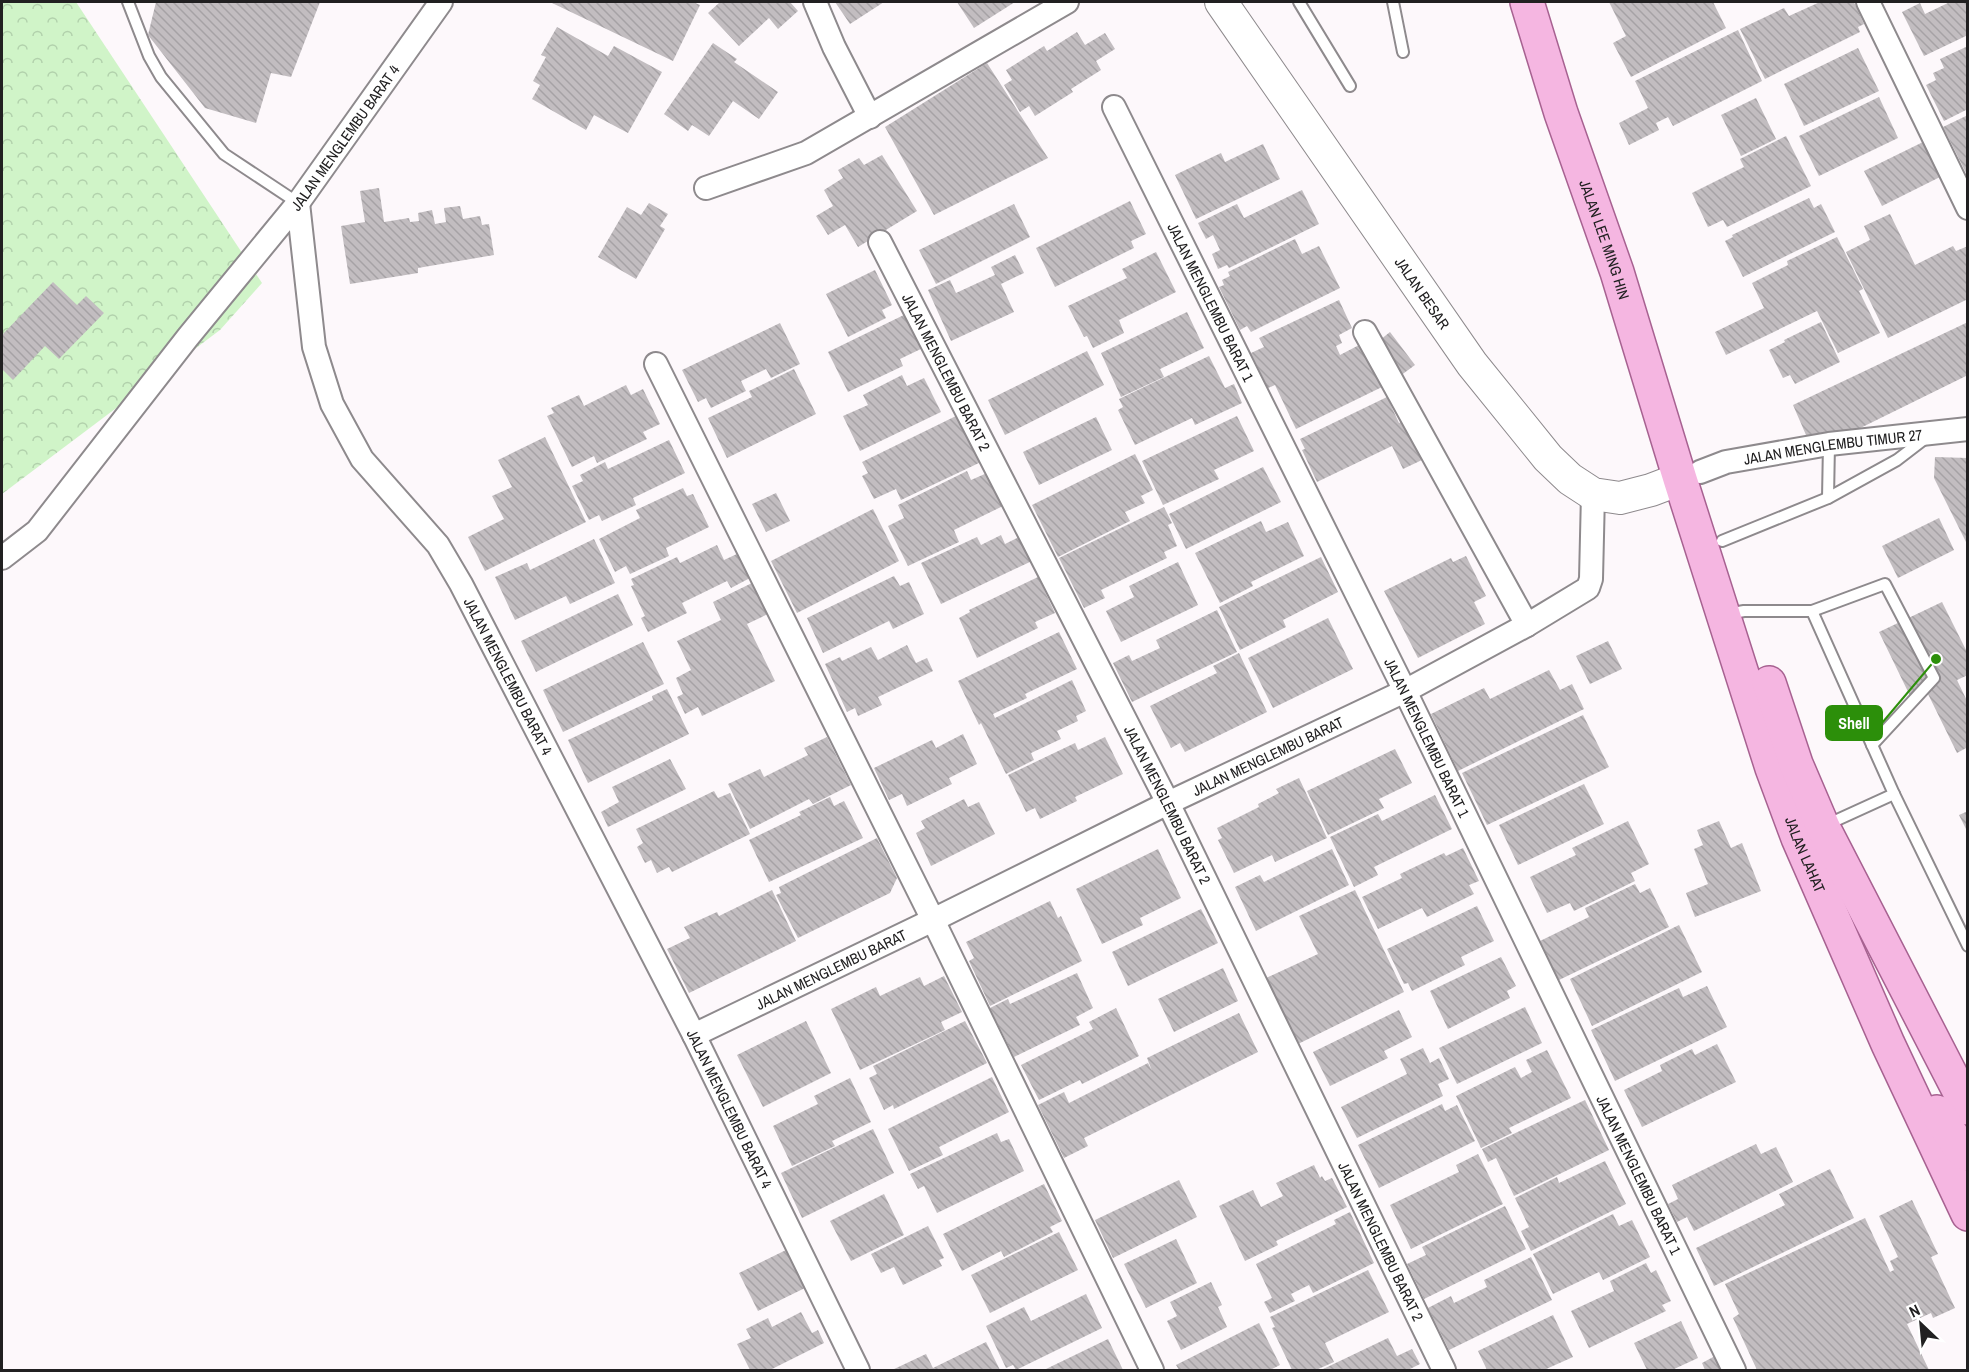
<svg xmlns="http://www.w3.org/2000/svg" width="1969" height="1372" font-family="'Archivo Narrow',sans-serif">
	<defs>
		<pattern id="forest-crowns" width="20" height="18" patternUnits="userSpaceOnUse" patternTransform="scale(1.5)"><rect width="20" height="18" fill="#d0f4c8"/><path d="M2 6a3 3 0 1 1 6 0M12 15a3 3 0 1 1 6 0" fill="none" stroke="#b2d1ac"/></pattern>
		<pattern id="building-back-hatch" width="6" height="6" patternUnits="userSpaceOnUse" patternTransform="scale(1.5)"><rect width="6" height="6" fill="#c2bdc0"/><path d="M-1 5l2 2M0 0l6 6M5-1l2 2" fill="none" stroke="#a6a2a5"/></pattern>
	</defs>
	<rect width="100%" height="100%" fill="#fdf8fb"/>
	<polygon fill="url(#forest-crowns)" points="2,2 76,2 262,283 220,330 2,494"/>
	<g fill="url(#building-back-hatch)">
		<polygon points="156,2 320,2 291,77 271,73 256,123 205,108 148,35"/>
		<polygon points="550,2 693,2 700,5 673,61"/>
		<polygon points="720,2 790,2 798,11 778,29 769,18 739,46 708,13"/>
		<polygon points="835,2 884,2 850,24"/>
		<polygon points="957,2 1015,2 974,28"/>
		<polygon points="1609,2 1713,2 1726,28 1631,77 1613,43 1626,36"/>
		<polygon points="1820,2 1854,2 1864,24 1858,27 1860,32 1765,79 1740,29 1784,8 1789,16"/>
		<polygon points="1950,2 1968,2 1968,35 1924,56 1902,12 1920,3 1925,14"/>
		<polygon points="557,27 608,56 614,46 662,72 628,133 594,115 586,130 532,99 540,85 533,81 546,57 541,55"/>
		<polygon points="1738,30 1762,81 1673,126 1668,117 1656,123 1659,130 1629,145 1619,123 1648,108 1635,81"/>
		<polygon points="1077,32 1085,45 1105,33 1115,49 1096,61 1101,70 1071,89 1073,92 1035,116 1029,106 1020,112 1004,85 1012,80 1006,70 1044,46 1047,51"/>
		<polygon points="713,43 737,59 734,62 778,92 759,119 733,101 709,136 692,125 688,131 664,114"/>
		<polygon points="1968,46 1968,109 1944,121 1926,85 1936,80 1933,73 1944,68 1940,59"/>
		<polygon points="1858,48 1879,91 1804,126 1784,84"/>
		<polygon points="987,63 1048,158 934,215 885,127"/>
		<polygon points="1879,97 1898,138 1819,176 1799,136"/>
		<polygon points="1756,98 1776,139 1741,156 1721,115"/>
		<polygon points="1968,115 1968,177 1943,127"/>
		<polygon points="1786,136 1811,186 1727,227 1723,220 1708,227 1692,193 1744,167 1740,159"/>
		<polygon points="1923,142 1940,177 1882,206 1864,171"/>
		<polygon points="1263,144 1280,179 1196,219 1175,175 1221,153 1225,162"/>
		<polygon points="882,155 917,211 858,247 845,225 828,235 816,216 833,206 824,190 843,178 838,170 859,158 864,165"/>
		<polygon points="379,188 384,222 409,218 410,222 419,221 418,213 432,210 435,224 446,222 444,208 460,206 463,219 480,216 482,225 489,224 494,255 418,268 418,273 350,284 341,226 365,222 360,191"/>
		<polygon points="1302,190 1319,224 1229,268 1227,265 1218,269 1212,254 1220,250 1213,235 1206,239 1198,223 1237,204 1244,218"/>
		<polygon points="1809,198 1814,208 1821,204 1835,232 1743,277 1725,241 1733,237 1732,235"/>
		<polygon points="1130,201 1146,234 1131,241 1134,248 1055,287 1036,248"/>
		<polygon points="649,203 668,214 660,226 665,229 636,279 598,257 627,207 641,215"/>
		<polygon points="1014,204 1030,237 936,284 919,250"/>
		<polygon points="1890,214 1915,265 1953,246 1956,251 1968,246 1968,299 1888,338 1846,252 1870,240 1864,226"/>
		<polygon points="1837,237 1863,289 1859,291 1880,333 1838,353 1817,311 1726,355 1715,332 1764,308 1752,283 1788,265 1787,261"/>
		<polygon points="1295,239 1302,254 1319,246 1340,288 1251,332 1247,326 1240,330 1219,287 1224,285 1222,280 1230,276 1228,272"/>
		<polygon points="1156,252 1176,292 1119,320 1124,333 1093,348 1087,336 1084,337 1068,306 1127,278 1122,269"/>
		<polygon points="1015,255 1024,273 1001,284 1014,312 951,341 928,290 950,280 956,293 995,275 991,267"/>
		<polygon points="875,270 892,305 882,310 886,318 848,337 826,294"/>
		<polygon points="53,282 77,305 86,296 104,313 59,359 45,346 13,380 2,369 2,335"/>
		<polygon points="1339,300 1352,328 1339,335 1342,343 1336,346 1340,355 1361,344 1382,387 1296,429 1275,385 1268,388 1251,353 1264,347 1259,338"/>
		<polygon points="910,312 927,346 900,359 903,366 848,392 828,352"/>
		<polygon points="1187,312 1204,348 1160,369 1164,377 1121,397 1101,353"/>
		<polygon points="1821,322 1840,362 1795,384 1790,375 1783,378 1769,350 1785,342 1784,340"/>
		<polygon points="1968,322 1968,375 1832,442 1806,435 1793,405"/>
		<polygon points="780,323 800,364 771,378 766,369 741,381 746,391 711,408 706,398 698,402 682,370"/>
		<polygon points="1390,332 1415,365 1400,376 1375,344"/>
		<polygon points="1087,351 1104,385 1005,435 988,400"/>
		<polygon points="1209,356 1225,388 1234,384 1242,403 1195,425 1192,418 1135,445 1118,410 1123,407 1119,399"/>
		<polygon points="794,369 816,414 727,458 708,418 752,397 749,391"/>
		<polygon points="902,375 907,386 924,378 941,412 860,451 843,416 868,405 863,395"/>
		<polygon points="626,385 631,395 643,389 660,424 643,432 647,439 597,463 594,456 572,467 547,416 554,413 551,408 579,395 584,406"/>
		<polygon points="1387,397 1399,423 1403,421 1422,460 1403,469 1392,446 1317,482 1302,450 1305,449 1300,439"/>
		<polygon points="958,415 981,462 901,500 896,489 874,499 862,476 868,473 862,462"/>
		<polygon points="1237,416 1254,451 1214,470 1219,479 1163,505 1142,461"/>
		<polygon points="1096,417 1112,450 1039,485 1023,452"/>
		<polygon points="545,437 586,522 485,571 468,537 504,519 492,496 512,487 498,460"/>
		<polygon points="669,440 685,473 633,498 636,505 602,521 599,515 589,520 572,486 583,481 580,475 605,462 608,469"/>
		<polygon points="1135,454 1153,490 1141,496 1145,503 1125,512 1130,521 1058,557 1032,505"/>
		<polygon points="1935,457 1968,458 1968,546 1934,478"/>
		<polygon points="1263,467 1281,502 1186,549 1169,514"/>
		<polygon points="967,471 971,480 987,473 1003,506 954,530 959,542 908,566 888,526 904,518 898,505"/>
		<polygon points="683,488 687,496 693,494 709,527 666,548 669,556 630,574 626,566 615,572 599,539 640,518 636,510"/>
		<polygon points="776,493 790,521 766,532 752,504"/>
		<polygon points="1164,507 1172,523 1168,525 1177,546 1164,552 1167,558 1101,590 1105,598 1084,608 1059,558"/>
		<polygon points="873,509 899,561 797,613 771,561"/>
		<polygon points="1939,518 1954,550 1898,578 1882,546"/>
		<polygon points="1261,521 1266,532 1288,522 1304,556 1251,582 1253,586 1220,603 1195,553"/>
		<polygon points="1001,535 1005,544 1021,536 1032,561 941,604 921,563 977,537 981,545"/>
		<polygon points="594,539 615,583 570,604 566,596 515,620 495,577 527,563 530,570"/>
		<polygon points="717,545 724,560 739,553 750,578 731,588 727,581 682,603 687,613 648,632 641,618 645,616 631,586 634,585 631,579 677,557 680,563"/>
		<polygon points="1466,556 1486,596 1474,602 1485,624 1418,658 1384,591 1451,558 1453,562"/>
		<polygon points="1321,557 1338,592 1283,620 1286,627 1240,650 1219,607"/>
		<polygon points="1178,562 1198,605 1121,642 1106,611 1134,597 1129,586"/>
		<polygon points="894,576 900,586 909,582 924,614 893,629 889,621 823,653 807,618"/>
		<polygon points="1038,577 1055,613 1035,622 1038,628 977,658 959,618 970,612 969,610"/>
		<polygon points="752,583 768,614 747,624 775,681 702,716 698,707 685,714 677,697 683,694 676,678 691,670 677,641 721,620 713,602"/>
		<polygon points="618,594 633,625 536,672 521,641"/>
		<polygon points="1942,602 1968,654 1968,675 1957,680 1968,703 1968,747 1957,753 1928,694 1913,702 1879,632"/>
		<polygon points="1217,610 1237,652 1132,702 1113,663 1129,655 1132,661 1160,648 1156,640"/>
		<polygon points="1328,618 1353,669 1273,708 1248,658"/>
		<polygon points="1059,632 1077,669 1025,694 1027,698 993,714 995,718 1072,680 1086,711 1076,716 1078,721 1057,731 1061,739 1031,753 1034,760 1006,774 981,723 979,725 958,681"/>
		<polygon points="1608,641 1622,669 1590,684 1576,656"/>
		<polygon points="643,642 664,684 563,732 543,690"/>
		<polygon points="907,645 916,663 927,658 933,671 878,697 882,705 858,716 855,708 847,712 825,664 840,657 842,661 871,647 878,660"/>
		<polygon points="1239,653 1267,712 1185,752 1180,743 1171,748 1150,706 1217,673 1213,666"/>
		<polygon points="1549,670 1560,690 1572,684 1584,709 1458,771 1431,714 1484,688 1490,699"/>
		<polygon points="667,689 689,734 588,783 568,740 653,700 652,696"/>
		<polygon points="1583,715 1609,767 1487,825 1462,773"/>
		<polygon points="963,734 977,764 949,778 952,784 907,806 902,794 889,800 874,768 932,740 936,748"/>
		<polygon points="827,737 851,785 813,804 809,799 750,829 728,784 760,769 764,777 808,755 804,748"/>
		<polygon points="1105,737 1123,774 1075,797 1077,801 1040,819 1035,808 1026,812 1008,775 1075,743 1078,750"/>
		<polygon points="1395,749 1412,783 1379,799 1384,808 1328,835 1307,791"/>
		<polygon points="670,759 686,789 608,827 601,812 619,802 612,787"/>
		<polygon points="1299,778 1327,838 1275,862 1272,855 1234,873 1218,840 1222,838 1217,828 1259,807 1258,804 1279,793 1276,789"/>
		<polygon points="1584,784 1604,824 1518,865 1499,825"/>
		<polygon points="714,791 718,798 730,793 750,834 672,872 669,867 657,873 651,860 645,863 637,847 643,843 636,829"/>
		<polygon points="1435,795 1452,829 1374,867 1378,875 1354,887 1330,837 1378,814 1382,821"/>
		<polygon points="830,797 834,806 844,801 863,838 769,882 749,840 801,815 799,812"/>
		<polygon points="964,799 968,807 979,802 995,834 931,866 916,833 925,828 921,821"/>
		<polygon points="1968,811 1968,833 1959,815"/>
		<polygon points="1628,821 1649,864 1631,873 1635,881 1574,911 1570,903 1547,913 1530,877 1576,855 1572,848"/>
		<polygon points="1719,821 1731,848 1742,843 1761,891 1695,917 1686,893 1708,884 1694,849 1703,845 1697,830"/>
		<polygon points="877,838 897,878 890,893 798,938 776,895 781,893 779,887"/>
		<polygon points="1463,848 1479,881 1469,885 1474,894 1427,917 1422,908 1378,929 1362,897 1402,878 1400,874 1444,853 1446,856"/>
		<polygon points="1158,849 1181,898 1140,918 1143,925 1102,944 1076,889"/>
		<polygon points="1332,849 1349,885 1256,931 1235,887 1260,875 1264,882"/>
		<polygon points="1635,884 1640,893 1650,888 1669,927 1559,980 1540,941 1589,917 1585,908"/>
		<polygon points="772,890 796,941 689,993 667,949 690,938 684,927 717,912 719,916"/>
		<polygon points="1355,890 1404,992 1298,1044 1266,978 1318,954 1299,916"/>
		<polygon points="1050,901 1058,918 1061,916 1082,961 990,1006 969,961 974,958 966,942"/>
		<polygon points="1477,906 1494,941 1461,957 1465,965 1412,991 1408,983 1404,984 1387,949"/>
		<polygon points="1201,909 1218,943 1128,986 1112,952"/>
		<polygon points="1679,925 1702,972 1592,1026 1570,979"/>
		<polygon points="1501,957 1516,986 1507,991 1510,998 1448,1029 1430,991"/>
		<polygon points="1223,968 1238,1001 1174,1032 1158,999"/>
		<polygon points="1077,973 1093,1008 1076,1017 1080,1025 1014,1057 990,1008 1008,999 1010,1004"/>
		<polygon points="944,976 962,1012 941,1022 945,1030 860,1070 831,1009 876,987 880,996 920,977 924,986"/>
		<polygon points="1707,986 1727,1027 1615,1081 1591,1030 1679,988 1683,997"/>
		<polygon points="1525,1007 1542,1043 1457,1084 1439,1048"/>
		<polygon points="1116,1008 1139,1056 1082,1084 1080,1080 1039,1100 1021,1065 1093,1029 1089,1022"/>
		<polygon points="1399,1010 1412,1037 1384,1051 1388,1058 1330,1086 1313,1052"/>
		<polygon points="1239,1013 1258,1052 1084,1138 1088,1146 1064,1158 1038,1105 1064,1092 1069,1103 1148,1063 1152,1071 1147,1058"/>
		<polygon points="806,1021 831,1073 763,1107 737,1055"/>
		<polygon points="965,1021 987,1063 894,1109 893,1105 884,1110 869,1078 877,1074 873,1066"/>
		<polygon points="1717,1044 1736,1082 1642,1127 1624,1090 1662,1071 1660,1065 1692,1049 1695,1055"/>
		<polygon points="1423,1048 1430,1063 1439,1058 1449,1079 1438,1084 1443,1096 1357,1138 1341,1107 1407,1074 1400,1059"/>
		<polygon points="1547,1050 1571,1098 1509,1128 1512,1133 1481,1148 1456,1096 1515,1067 1521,1078 1532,1072 1526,1060"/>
		<polygon points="992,1077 1009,1112 939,1147 943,1155 909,1171 888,1129"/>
		<polygon points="850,1078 871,1122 832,1141 835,1146 792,1166 773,1126 818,1104 814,1096"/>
		<polygon points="1585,1100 1609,1150 1514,1196 1496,1158 1488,1162 1482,1149"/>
		<polygon points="1442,1104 1445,1111 1457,1105 1475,1141 1379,1188 1358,1145"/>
		<polygon points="873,1129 894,1173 802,1218 781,1173"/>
		<polygon points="997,1133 1001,1142 1009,1139 1024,1171 937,1213 924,1186 918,1189 910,1174"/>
		<polygon points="1756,1144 1761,1154 1776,1147 1793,1182 1694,1231 1687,1217 1677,1222 1668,1204 1678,1199 1672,1185"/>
		<polygon points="1478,1154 1503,1204 1411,1249 1390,1205 1459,1172 1456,1165"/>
		<polygon points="1605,1161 1626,1204 1531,1251 1521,1231 1529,1227 1515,1198 1557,1177 1559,1183"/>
		<polygon points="1314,1165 1320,1178 1322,1176 1325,1181 1332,1178 1347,1207 1276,1241 1278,1245 1245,1261 1219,1206 1253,1190 1261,1207 1283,1196 1276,1183"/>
		<polygon points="1830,1169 1854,1218 1714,1286 1696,1248 1785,1205 1779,1194"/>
		<polygon points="1179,1180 1197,1217 1113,1258 1095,1220"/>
		<polygon points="1044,1184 1062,1221 1050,1227 1053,1232 1004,1257 1001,1251 962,1271 943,1234"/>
		<polygon points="884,1194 904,1235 851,1261 830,1221"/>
		<polygon points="1912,1200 1938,1254 1931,1257 1955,1308 1933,1318 1931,1313 1907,1324 1929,1370 1757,1370 1733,1318 1739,1314 1725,1284 1865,1218 1890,1272 1894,1270 1890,1261 1898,1257 1879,1216"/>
		<polygon points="1505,1206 1526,1249 1424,1299 1407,1264 1426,1255 1422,1247"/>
		<polygon points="1350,1212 1374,1263 1313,1293 1309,1285 1291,1294 1295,1301 1270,1313 1264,1302 1272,1298 1256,1264 1336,1224 1334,1220"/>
		<polygon points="1613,1214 1619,1226 1632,1220 1650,1257 1603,1280 1599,1272 1553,1294 1533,1254"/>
		<polygon points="928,1226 944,1258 939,1260 942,1266 903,1285 894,1267 881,1273 871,1254"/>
		<polygon points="1059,1232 1078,1270 990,1313 971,1275"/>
		<polygon points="1176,1239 1197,1283 1146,1308 1124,1264"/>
		<polygon points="786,1250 805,1288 758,1311 739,1273"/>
		<polygon points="1531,1257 1552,1300 1449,1350 1428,1308 1451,1296 1454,1303 1487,1287 1484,1280"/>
		<polygon points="1646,1263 1651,1273 1656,1270 1671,1301 1662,1305 1666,1311 1589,1348 1571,1311 1614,1291 1610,1281"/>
		<polygon points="1368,1270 1389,1312 1325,1343 1334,1362 1316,1370 1292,1370 1272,1328 1275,1327 1270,1317"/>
		<polygon points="1211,1282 1222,1305 1218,1307 1227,1327 1181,1350 1167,1321 1177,1316 1170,1302"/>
		<polygon points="1086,1294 1102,1328 1016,1370 1013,1365 1006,1368 986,1326 1024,1307 1031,1321"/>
		<polygon points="801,1312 812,1333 818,1330 824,1343 770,1370 750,1370 737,1344 751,1338 746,1329 768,1318 772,1327"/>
		<polygon points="1553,1315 1573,1357 1544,1370 1487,1370 1478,1351"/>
		<polygon points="1681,1321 1698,1358 1672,1370 1647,1370 1634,1343"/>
		<polygon points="1259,1323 1280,1365 1270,1370 1179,1370 1176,1365"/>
		<polygon points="1388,1338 1397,1356 1412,1349 1420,1364 1408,1370 1321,1370"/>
		<polygon points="1108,1339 1123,1370 1047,1370 1046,1369"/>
		<polygon points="986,1342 1000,1370 892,1370 926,1354 933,1368"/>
		<polygon points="1715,1356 1722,1370 1705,1370 1702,1363"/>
	</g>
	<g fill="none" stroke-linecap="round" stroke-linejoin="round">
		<g stroke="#8e8a8d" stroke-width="14">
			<g id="lane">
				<polyline points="128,2 149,56 161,77 224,154 298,203"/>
				<polyline points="1299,2 1350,86"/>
				<polyline points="1393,2 1403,52"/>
				<polyline points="1828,498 1829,444"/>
				<polyline points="1722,541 1828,498 1897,460 1927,437"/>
				<polyline points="1812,611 1885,584 1934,678 1872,745"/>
				<polyline points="1727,614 1744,611 1812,611 1894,794 1968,946"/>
				<polyline points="1826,825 1894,794"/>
			</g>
		</g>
		<g stroke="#8e8a8d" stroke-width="26">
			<g id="street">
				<polyline points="815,2 834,47 870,117"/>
				<polyline points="1868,2 1968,208"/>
				<path id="s1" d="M1114 107 1405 691 1734 1370"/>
				<polyline points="706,188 806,153 1067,2"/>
				<path id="s2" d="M298 203 314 347 332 404 362 459 438 545 461 584 694 1035 858 1370"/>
				<path id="s3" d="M880 242 1168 803 1444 1370"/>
				<polyline points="1365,332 1527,625"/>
				<polyline points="656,364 933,920 1152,1370"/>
				<path id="s4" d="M1700 472 1726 462 1829 444 1968 429"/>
				<path id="s5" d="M2 558 37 531 188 337 298 203 441 2"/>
				<path id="s6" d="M694 1035 933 920 1168 803 1405 691 1527 625 1588 588 1591 579 1593 494"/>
			</g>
		</g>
		<g stroke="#8e8a8d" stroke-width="34">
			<g id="secondary">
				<path id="s7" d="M1221 2 1472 364 1548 458 1570 479 1593 494 1620 498 1651 490 1680 479"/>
			</g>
		</g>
		<g stroke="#a76291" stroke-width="36">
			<g id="primary">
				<path id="s8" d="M1527 2 1561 113 1617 272 1680 479 1772 768 1798 838 1888 1044 1968 1214"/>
				<polyline points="1769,683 1796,764 1823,827 1968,1108"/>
				<polyline points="1937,1112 1960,1148 1968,1154"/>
			</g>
		</g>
		<use href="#lane" stroke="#fff" stroke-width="10"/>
		<use href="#street" stroke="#fff" stroke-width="22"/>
		<use href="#secondary" stroke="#fff" stroke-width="32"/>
		<use href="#primary" stroke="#f5b6e1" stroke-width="33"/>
	</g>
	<g text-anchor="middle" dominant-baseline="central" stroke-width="4.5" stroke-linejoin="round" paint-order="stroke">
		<g font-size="15" fill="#212021" stroke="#fff">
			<text stroke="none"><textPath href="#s5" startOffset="544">JALAN MENGLEMBU BARAT 4</textPath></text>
			<text stroke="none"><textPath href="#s8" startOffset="250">JALAN LEE MING HIN</textPath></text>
			<text stroke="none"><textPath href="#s7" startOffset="354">JALAN BESAR</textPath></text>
			<text stroke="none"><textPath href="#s1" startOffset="218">JALAN MENGLEMBU BARAT 1</textPath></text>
			<text stroke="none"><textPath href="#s3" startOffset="146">JALAN MENGLEMBU BARAT 2</textPath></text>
			<text stroke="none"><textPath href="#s4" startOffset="136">JALAN MENGLEMBU TIMUR 27</textPath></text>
			<text stroke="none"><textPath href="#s2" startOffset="531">JALAN MENGLEMBU BARAT 4</textPath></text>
			<text stroke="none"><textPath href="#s1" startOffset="704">JALAN MENGLEMBU BARAT 1</textPath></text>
			<text stroke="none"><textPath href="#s6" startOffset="638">JALAN MENGLEMBU BARAT</textPath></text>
			<text stroke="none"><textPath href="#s3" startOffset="632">JALAN MENGLEMBU BARAT 2</textPath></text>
			<text stroke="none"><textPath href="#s8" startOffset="897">JALAN LAHAT</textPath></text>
			<text stroke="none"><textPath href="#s6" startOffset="152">JALAN MENGLEMBU BARAT</textPath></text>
			<text stroke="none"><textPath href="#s2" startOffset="1017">JALAN MENGLEMBU BARAT 4</textPath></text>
			<text stroke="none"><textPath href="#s1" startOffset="1190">JALAN MENGLEMBU BARAT 1</textPath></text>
			<text stroke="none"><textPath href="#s3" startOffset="1118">JALAN MENGLEMBU BARAT 2</textPath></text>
		</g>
	</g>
	<path fill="none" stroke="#2c8f0a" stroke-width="2" d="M1936 659L1882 723"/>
	<circle fill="#2c8f0a" stroke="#fff" stroke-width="2" cx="1936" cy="659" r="6"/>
	<rect fill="#2c8f0a" stroke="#2c8f0a" stroke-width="2" x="1826" y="706" width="56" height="34" rx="6"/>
	<g font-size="16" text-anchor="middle" font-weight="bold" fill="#fff">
		<text x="1854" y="729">Shell</text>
	</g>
	<rect width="1969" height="1372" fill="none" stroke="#212021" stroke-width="6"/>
	<g transform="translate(1921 1324) rotate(334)" stroke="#ffffff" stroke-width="4.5" paint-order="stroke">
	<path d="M0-4.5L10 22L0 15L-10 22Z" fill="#212021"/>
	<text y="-9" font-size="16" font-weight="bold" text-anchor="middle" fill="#212021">N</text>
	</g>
</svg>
